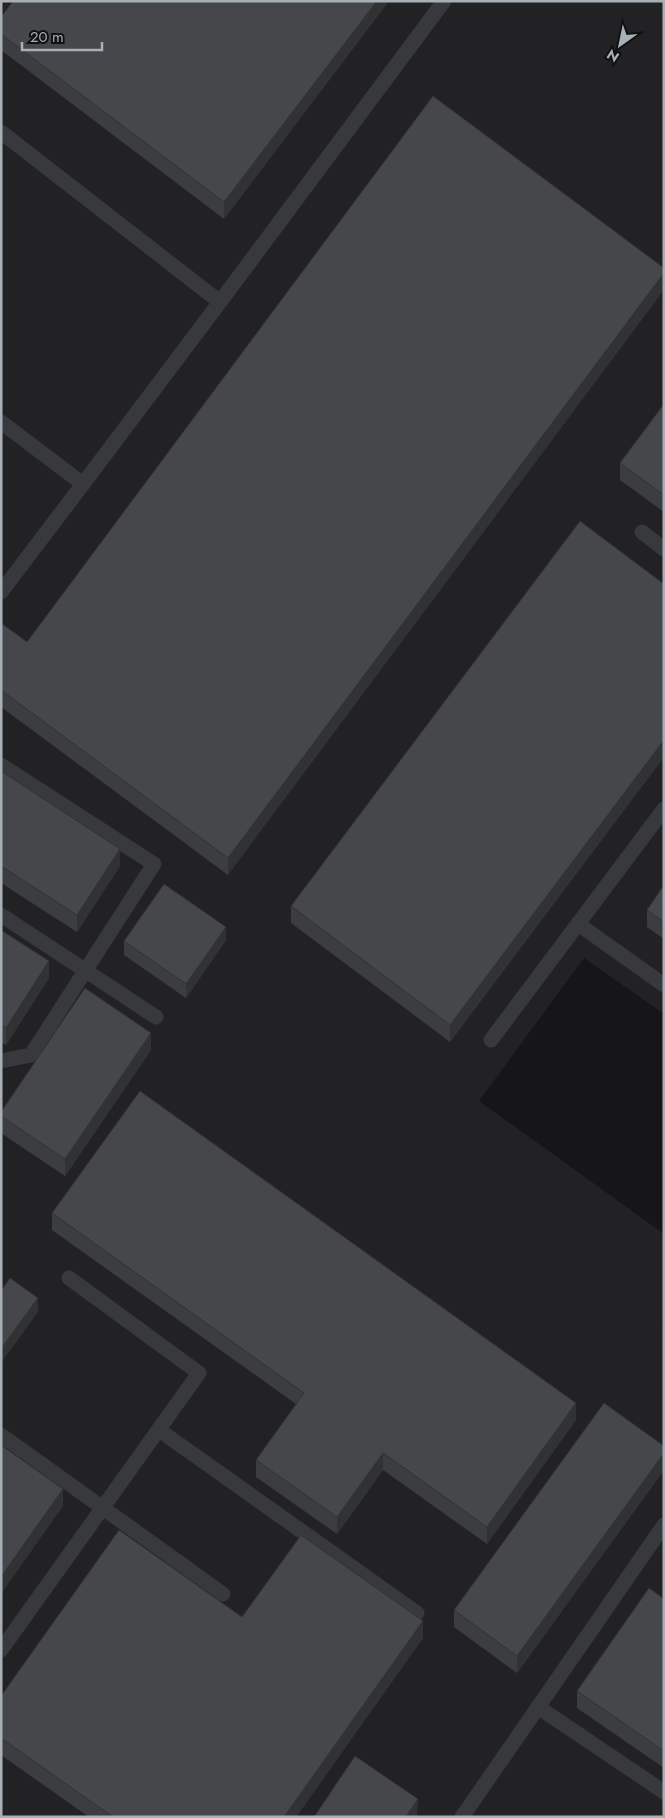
<svg xmlns="http://www.w3.org/2000/svg" width="665" height="1818" font-family="Jost,sans-serif">
	<rect width="100%" height="100%" fill="#161618"/>
	<polygon fill="#222225" points="1,1 664,1 664,1014 584,958 479,1101 664,1234 664,1322 662,1324 664,1325 664,1817 1,1817"/>
	<g fill="none" stroke-linecap="round" stroke-linejoin="round">
		<g stroke="#37393c" stroke-width="15">
			<polyline points="1,132 220,302 83,484 1,422"/>
			<polyline points="220,302 444,1"/>
			<polyline points="642,532 664,549"/>
			<polyline points="1,592 83,484"/>
			<polyline points="1,765 154,864 31,1055 1,1061"/>
			<polyline points="1,915 156,1017"/>
			<polyline points="578,924 664,985"/>
			<polyline points="491,1040 664,809"/>
			<polyline points="159,1430 417,1613"/>
			<polyline points="1,1435 223,1594"/>
			<polyline points="1,1650 199,1373 69,1278"/>
			<polyline points="538,1707 664,1792"/>
			<polyline points="462,1817 664,1525"/>
		</g>
	</g>
	<g fill="#3b3d40">
		<polygon points="389,1 224,219 1,50 1,17"/>
		<polygon points="433,96 228,875 1,707 1,623 27,642"/>
		<polygon points="664,404 664,512 620,480 620,463"/>
		<polygon points="664,584 664,757 450,1042 291,923 291,906"/>
		<polygon points="1,771 120,866 77,932 1,883"/>
		<polygon points="664,885 664,939 647,927 647,910"/>
		<polygon points="1,930 49,978 6,1045 1,1042"/>
		<polygon points="226,940 186,998 124,955 124,941"/>
		<polygon points="151,1050 65,1176 1,1133 1,1112"/>
		<polygon points="52,1213 576,1420 487,1544 383,1470 337,1534 256,1477 256,1460 296,1404 52,1230"/>
		<polygon points="664,1446 664,1470 517,1673 454,1627 454,1610"/>
		<polygon points="664,1599 664,1768 577,1708 577,1691"/>
		<polygon points="242,1617 423,1638 296,1817 89,1817 1,1755 1,1696"/>
	</g>
	<g fill="#303234">
		<polygon points="377,1 389,1 224,219 224,202"/>
		<polygon points="664,273 664,290 228,875 228,858"/>
		<polygon points="664,740 664,757 450,1042 450,1025"/>
		<polygon points="120,849 120,866 77,932 77,915"/>
		<polygon points="226,927 226,940 186,998 186,984"/>
		<polygon points="49,961 49,978 6,1045 6,1028"/>
		<polygon points="151,1033 151,1050 65,1176 65,1159"/>
		<polygon points="38,1298 38,1312 1,1363 1,1349"/>
		<polygon points="576,1403 576,1420 487,1544 487,1527"/>
		<polygon points="383,1453 383,1470 337,1534 337,1517"/>
		<polygon points="664,1453 664,1470 517,1673 517,1656"/>
		<polygon points="63,1489 63,1506 1,1594 1,1577"/>
		<polygon points="423,1621 423,1638 296,1817 284,1817"/>
		<polygon points="418,1799 417,1817 406,1817"/>
	</g>
	<g fill="#45474b" stroke="#303234">
		<polygon points="13,1 377,1 224,202 1,34 1,17"/>
		<polygon points="433,96 664,268 664,273 228,858 1,690 1,623 27,642"/>
		<polygon points="664,404 664,495 620,463"/>
		<polygon points="580,521 664,584 664,740 450,1025 291,906"/>
		<polygon points="1,771 120,849 77,915 1,866"/>
		<polygon points="164,884 226,927 186,984 124,941"/>
		<polygon points="664,885 664,922 647,910"/>
		<polygon points="1,930 49,961 6,1028 1,1025"/>
		<polygon points="85,988 151,1033 65,1159 1,1116 1,1112"/>
		<polygon points="140,1091 576,1403 487,1527 383,1453 337,1517 256,1460 304,1393 52,1213"/>
		<polygon points="10,1278 38,1298 1,1349 1,1291"/>
		<polygon points="604,1403 664,1446 664,1453 517,1656 454,1610"/>
		<polygon points="1,1445 63,1489 1,1577"/>
		<polygon points="119,1530 242,1617 301,1535 423,1621 284,1817 113,1817 1,1738 1,1696"/>
		<polygon points="649,1588 664,1599 664,1751 577,1691"/>
		<polygon points="355,1756 418,1799 406,1817 314,1817"/>
	</g>
	<rect width="665" height="1818" fill="none" stroke="#a8b0b7" stroke-width="5"/>
	<g transform="translate(620 45) rotate(213)" stroke="#111113" stroke-width="4" paint-order="stroke">
	<path d="M0-4L9 19L0 12L-9 19Z" fill="#a8b0b7"/>
	<text y="-8" font-size="14" font-weight="bold" text-anchor="middle" fill="#a8b0b7">N</text>
	</g>
	<path d="M22 42v8h80v-8" fill="none" stroke="#a8b0b7" stroke-width="2.5"/>
	<text x="30" y="42" font-size="15" fill="#a8b0b7" stroke="#111113" stroke-width="4" paint-order="stroke">20 m</text>
</svg>
